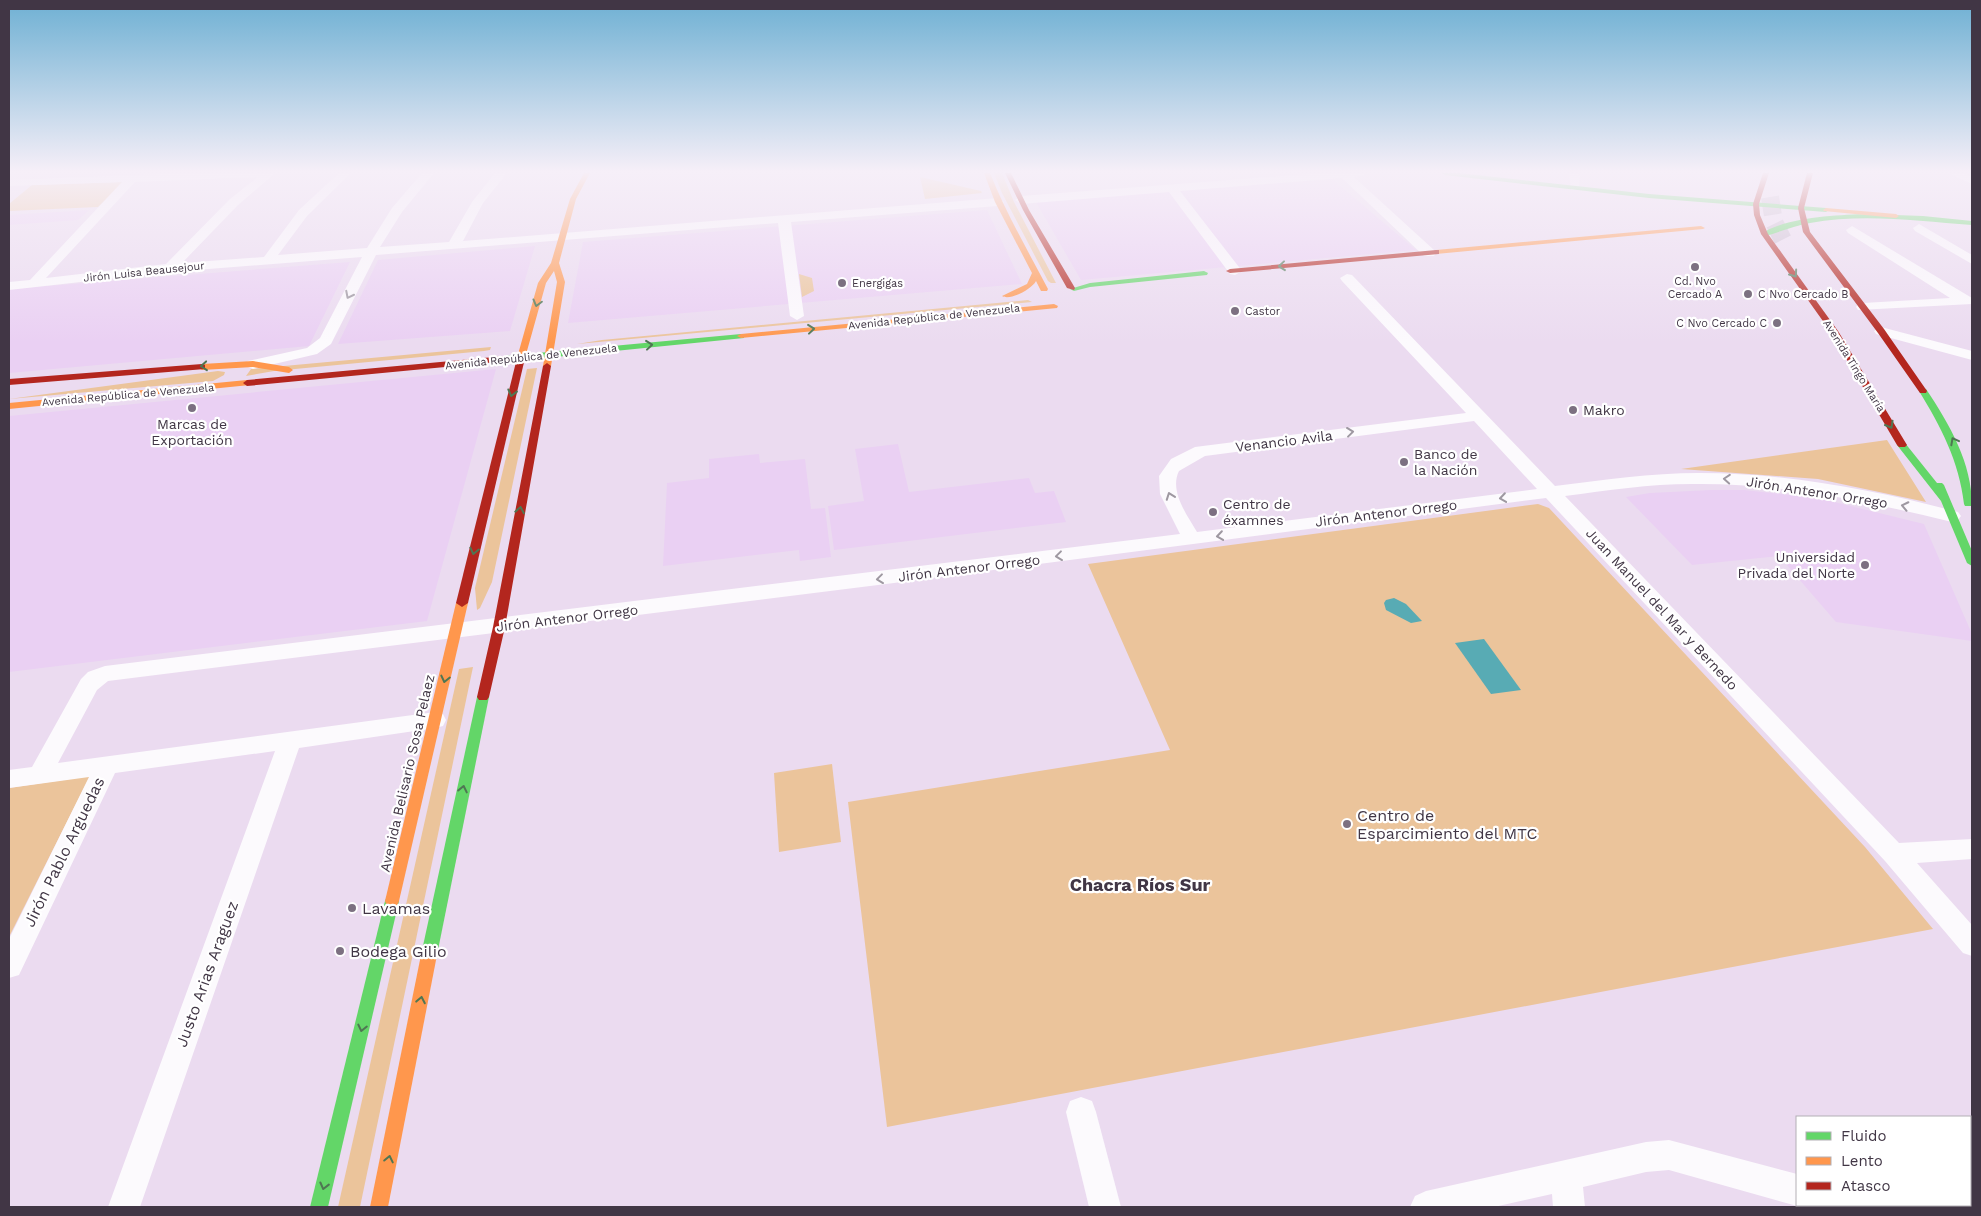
<svg xmlns="http://www.w3.org/2000/svg" width="1981" height="1216" font-family="'Work Sans',sans-serif">
	<rect width="100%" height="100%" fill="#ebdbf0"/>
	<g fill="#ead0f3">
		<polygon points="1332,179 1416,250 1081,280 1036,202"/>
		<polygon points="89,210 78,220 9,225 9,215"/>
		<polygon points="987,210 1022,284 568,323 583,242"/>
		<polygon points="535,246 510,331 338,344 378,260"/>
		<polygon points="350,262 309,346 9,373 9,289"/>
		<polygon points="496,369 427,621 9,672 9,416"/>
		<polygon points="898,444 909,492 1029,478 1035,493 1054,491 1066,522 834,550 828,506 864,501 855,449"/>
		<polygon points="759,454 760,463 805,459 811,509 825,508 831,557 800,561 799,550 663,566 667,483 709,478 709,459"/>
		<polygon points="1711,490 1744,490 1818,498 1924,524 1972,634 1972,641 1836,622 1779,556 1692,565 1626,497 1650,493"/>
	</g>
	<g fill="#ebc49b">
		<polygon points="994,173 1002,173 1014,202 1056,283 1051,283 1048,281 1002,193"/>
		<polygon points="920,177 981,191 982,193 925,199"/>
		<polygon points="124,182 98,207 9,211 9,204 32,185"/>
		<polygon points="799,274 812,278 814,291 802,297"/>
		<polygon points="1028,300 1032,302 577,344 602,340"/>
		<polygon points="491,347 490,350 484,351 274,371 246,376 251,369"/>
		<polygon points="537,368 492,582 480,608 477,610 475,588 527,369"/>
		<polygon points="218,371 225,372 224,375 213,381 9,399"/>
		<polygon points="1887,440 1926,502 1818,479 1681,469"/>
		<polygon points="1538,504 1549,508 1865,847 1933,929 887,1127 848,802 1170,750 1088,564"/>
		<polygon points="473,667 360,1207 338,1207 459,669"/>
		<polygon points="832,764 841,842 779,852 774,773"/>
		<polygon points="90,776 9,937 9,788"/>
	</g>
	<g fill="#58abb4">
		<polygon points="1394,598 1406,604 1422,621 1411,623 1386,610 1384,603 1386,600"/>
		<polygon points="1484,639 1521,690 1491,694 1455,643"/>
	</g>
	<g fill="none" stroke-linecap="round" stroke-linejoin="round">
		<polyline stroke="#c9bace" stroke-width="18" stroke-dasharray="18 9" stroke-linecap="butt" points="1770,197 1774,222 1783,240"/>
		<g fill="#fcfafd" fill-rule="evenodd">
			<path d="M184 173H275L238 205 182 263 264 257 299 210 339 173H351L307 216 278 255 367 248 392 208 422 173H434L402 212 380 247 449 242 472 202 495 173H507L483 203 463 241 998 198 1004 202 998 206 791 222 804 316 797 320 790 316 778 223 376 255 331 344 317 354 253 369 248 367 245 364 248 361 307 348 320 338 362 257 170 272 9 290V282L30 280 122 182 9 186V180ZM258 177 230 199 166 264 46 278 135 182Z"/>
			<polygon points="1321,173 1365,173 1364,175 1354,177 1434,250 1436,253 1434,256 1424,256 1342,178 1180,191 1242,271 1235,275 1230,274 1169,192 1021,204 1015,200 1021,196"/>
			<polygon points="1569,173 1580,173 1579,190 1571,190"/>
			<polygon points="1948,173 1963,173 1972,177 1972,184"/>
			<polygon points="1919,224 1972,255 1972,264 1915,231 1913,228"/>
			<polygon points="1852,226 1972,298 1972,304 1858,310 1856,307 1858,304 1863,303 1950,298 1848,233 1846,230"/>
			<path d="M1347 274 1352 275 1555 486C1603 480 1651 473 1699 473 1786 473 1875 490 1958 512L1961 516 1958 520 1952 522C1870 502 1786 484 1701 484 1655 483 1610 490 1565 496L1899 843 1972 839V859L1917 863 1972 925V956L1963 953 1885 861 1546 498 894 583 108 681 97 690 58 763 435 712 443 714 446 720 443 726 435 728 299 748 140 1207H108L275 751 115 773 19 975 9 978V939L89 777 9 788V770L32 767 81 679 88 672 105 666 1180 534 1160 494 1159 476 1171 459 1195 447 1466 413 1342 281 1340 278ZM1474 421 1537 489 1197 532C1187 515 1169 491 1179 471L1205 456Z"/>
			<polygon points="1881,327 1972,351 1972,360 1876,334 1874,331"/>
			<polygon points="1081,1097 1092,1101 1096,1112 1121,1207 1089,1207 1066,1112 1070,1101"/>
			<polygon points="1669,1140 1797,1174 1797,1205 1799,1205 1797,1206 1669,1170 1646,1172 1583,1187 1585,1207 1553,1207 1552,1194 1494,1207 1410,1207 1415,1196 1426,1191 1646,1142"/>
			<polygon points="1835,1205 1874,1205 1875,1207 1836,1207"/>
		</g>
		<g fill="#63d668" fill-rule="evenodd">
			<polygon points="1442,173 1459,173 1649,194 1826,208 1829,210 1826,212 1649,198 1445,175"/>
			<path d="M1867 214 1923 216 1972 221V225C1919 221 1863 213 1810 223 1794 226 1780 232 1765 236L1761 234C1785 217 1838 215 1867 214Z"/>
			<polygon points="1204,271 1208,273 1207,275 1090,287 1074,291 1070,289 1090,283"/>
			<polygon points="741,334 744,334 744,338 505,362 501,359 505,356"/>
			<path d="M1923 388 1926 389C1950 425 1972 463 1972 506H1965L1964 504C1959 461 1941 427 1919 391Z"/>
			<polygon points="1902,442 1905,443 1937,483 1942,483 1944,485 1972,551 1972,566 1967,563 1941,501 1897,445"/>
			<polygon points="483,692 487,694 489,697 437,955 434,960 429,962 424,960 421,955 477,697 479,694"/>
			<polygon points="392,895 397,896 399,901 328,1207 310,1207 385,901 387,896"/>
		</g>
		<g fill="#ff974d" fill-rule="evenodd">
			<polygon points="584,173 590,173 576,199 559,263 565,282 551,366 547,369 543,366 557,282 554,271 546,283 525,358 521,361 517,358 538,283 551,263 570,199"/>
			<path d="M984 173H990C1006 213 1028 251 1048 289L1047 291H1041L1036 281C1032 289 1010 301 1002 296L1027 284 1032 273 995 202Z"/>
			<polygon points="1826,208 1896,214 1899,216 1896,218 1824,211 1823,210"/>
			<polygon points="1701,226 1705,228 1703,229 1436,254 1432,252 1436,250"/>
			<polygon points="1054,304 1058,306 1057,308 741,338 737,336 741,334"/>
			<polygon points="253,361 289,367 293,370 289,373 253,367 202,370 198,367 202,364"/>
			<polygon points="247,380 251,383 250,385 9,409 9,403"/>
			<polygon points="462,599 468,603 399,901 397,906 392,907 387,906 385,901 456,603"/>
			<polygon points="429,948 434,950 437,955 388,1207 370,1207 421,955 424,950"/>
		</g>
		<g fill="#b3261e" fill-rule="evenodd">
			<polygon points="1005,173 1011,173 1029,210 1075,288 1074,290 1067,288 1023,210"/>
			<polygon points="1763,173 1769,173 1759,204 1760,215 1768,234 1838,331 1907,445 1905,447 1899,447 1897,445 1830,331 1761,234 1754,215 1753,204"/>
			<polygon points="1807,173 1813,173 1804,208 1810,232 1884,329 1927,391 1926,393 1920,393 1878,333 1803,232 1798,208"/>
			<polygon points="1436,250 1439,250 1439,254 1230,273 1226,271 1230,269"/>
			<polygon points="521,355 525,358 468,603 462,607 456,603 517,358"/>
			<polygon points="505,356 509,359 508,361 247,386 243,383 247,380"/>
			<polygon points="547,363 551,366 505,627 489,697 487,700 479,700 477,697 493,627 543,366"/>
			<polygon points="202,364 205,365 205,369 9,385 9,379"/>
		</g>
	</g>
	<defs><path id="oneway-chevron" d="M-2-3.5L2.5 0L-2 3.5" fill="none" stroke-width="1.6" stroke-linecap="round" stroke-linejoin="round" transform="scale(1.25)"/></defs>
	<g stroke="#4f7653">
		<use href="#oneway-chevron" transform="translate(1282 266) rotate(174)"/>
		<use href="#oneway-chevron" transform="translate(1794 274) rotate(55)"/>
		<use href="#oneway-chevron" transform="translate(537 303) rotate(105)"/>
		<use href="#oneway-chevron" transform="translate(811 329) rotate(-6)"/>
		<use href="#oneway-chevron" transform="translate(649 345) rotate(-6)"/>
		<use href="#oneway-chevron" transform="translate(204 366) rotate(175)"/>
		<use href="#oneway-chevron" transform="translate(512 393) rotate(104)"/>
		<use href="#oneway-chevron" transform="translate(1890 425) rotate(60)"/>
		<use href="#oneway-chevron" transform="translate(1954 441) rotate(-118)"/>
		<use href="#oneway-chevron" transform="translate(520 510) rotate(-80)"/>
		<use href="#oneway-chevron" transform="translate(474 551) rotate(103)"/>
		<use href="#oneway-chevron" transform="translate(445 679) rotate(103)"/>
		<use href="#oneway-chevron" transform="translate(463 789) rotate(-78)"/>
		<use href="#oneway-chevron" transform="translate(421 1000) rotate(-79)"/>
		<use href="#oneway-chevron" transform="translate(362 1028) rotate(103)"/>
		<use href="#oneway-chevron" transform="translate(389 1159) rotate(-78)"/>
		<use href="#oneway-chevron" transform="translate(324 1186) rotate(104)"/>
	</g>
	<g stroke="#9e98a1">
		<use href="#oneway-chevron" transform="translate(349 295) rotate(117)"/>
		<use href="#oneway-chevron" transform="translate(1350 432) rotate(-7)"/>
		<use href="#oneway-chevron" transform="translate(1727 479) rotate(-176)"/>
		<use href="#oneway-chevron" transform="translate(1170 496) rotate(-110)"/>
		<use href="#oneway-chevron" transform="translate(1503 498) rotate(172)"/>
		<use href="#oneway-chevron" transform="translate(1905 506) rotate(-168)"/>
		<use href="#oneway-chevron" transform="translate(1220 536) rotate(172)"/>
		<use href="#oneway-chevron" transform="translate(1059 556) rotate(173)"/>
		<use href="#oneway-chevron" transform="translate(880 579) rotate(173)"/>
	</g>
	<linearGradient id="sky" x2="0" y2="1"><stop stop-color="#6eb0d3"/><stop offset="0.5" stop-color="#f6eff8"/><stop offset="1" stop-color="#f6eff8" stop-opacity="0"/></linearGradient>
	<rect width="1981" height="343" fill="url(#sky)"/>
	<g fill="#7c7081" stroke="#fff" stroke-width="2">
		<circle cx="1695" cy="267" r="5"/>
		<circle cx="842" cy="283" r="5"/>
		<circle cx="1748" cy="294" r="5"/>
		<circle cx="1235" cy="311" r="5"/>
		<circle cx="1777" cy="323" r="5"/>
		<circle cx="192" cy="408" r="5"/>
		<circle cx="1573" cy="410" r="5"/>
		<circle cx="1404" cy="462" r="5"/>
		<circle cx="1213" cy="512" r="5"/>
		<circle cx="1865" cy="565" r="5"/>
		<circle cx="1347" cy="824" r="5"/>
		<circle cx="352" cy="908" r="5"/>
		<circle cx="340" cy="951" r="5"/>
	</g>
	<g text-anchor="middle" dominant-baseline="central" stroke-width="4.5" stroke-linejoin="round" paint-order="stroke">
		<g font-size="11" fill="#413645" stroke="#fff">
			<text transform="translate(144 272) rotate(-6)">Jirón Luisa Beausejour</text>
			<text transform="translate(934 317) rotate(-6)">Avenida República de Venezuela</text>
			<text transform="translate(531 357) rotate(-6)">Avenida República de Venezuela</text>
			<text transform="translate(1854 366) rotate(58)">Avenida Tingo María</text>
			<text transform="translate(128 395) rotate(-5)">Avenida República de Venezuela</text>
		</g>
		<g font-size="11" fill="#413645" stroke="#fff" text-anchor="start">
			<text x="1695" y="281" text-anchor="middle">Cd. Nvo<tspan x="1695" dy="13">Cercado A</tspan></text>
			<text x="852" y="283">Energigas</text>
			<text x="1758" y="294">C Nvo Cercado B</text>
			<text x="1245" y="311">Castor</text>
			<text x="1767" y="323" text-anchor="end">C Nvo Cercado C</text>
		</g>
		<g font-size="14" fill="#413645" stroke="#fff" text-anchor="start">
			<text x="1583" y="410">Makro</text>
			<text x="192" y="424" text-anchor="middle">Marcas de<tspan x="192" dy="16">Exportación</tspan></text>
			<text x="1414" y="454">Banco de<tspan x="1414" dy="16">la Nación</tspan></text>
			<text x="1223" y="504">Centro de<tspan x="1223" dy="16">éxamnes</tspan></text>
			<text x="1855" y="557" text-anchor="end">Universidad<tspan x="1855" dy="16">Privada del Norte</tspan></text>
		</g>
		<g font-size="14" fill="#413645" stroke="#fff">
			<text transform="translate(1284 441) rotate(-7)">Venancio Avila</text>
			<text transform="translate(1817 492) rotate(9)">Jirón Antenor Orrego</text>
			<text transform="translate(1386 513) rotate(-7)">Jirón Antenor Orrego</text>
			<text transform="translate(969 568) rotate(-7)">Jirón Antenor Orrego</text>
			<text transform="translate(1662 609) rotate(47)">Juan Manuel del Mar y Bernedo</text>
			<text transform="translate(567 618) rotate(-7)">Jirón Antenor Orrego</text>
			<text transform="translate(407 773) rotate(-77)">Avenida Belisario Sosa Pelaez</text>
		</g>
		<g font-size="16" fill="#413645" stroke="#fff" text-anchor="start">
			<text x="1357" y="815">Centro de<tspan x="1357" dy="18">Esparcimiento del MTC</tspan></text>
			<text x="362" y="908">Lavamas</text>
			<text x="350" y="951">Bodega Gilio</text>
		</g>
		<g font-size="16" fill="#413645" stroke="#fff">
			<text transform="translate(64 852) rotate(-64)">Jirón Pablo Arguedas</text>
			<text transform="translate(207 974) rotate(-70)">Justo Arias Araguez</text>
		</g>
		<g font-size="18" font-weight="bold" fill="#413645" stroke="#fff">
			<text x="1140" y="884">Chacra Ríos Sur</text>
		</g>
	</g>
	<rect width="1981" height="1216" fill="none" stroke="#413645" stroke-width="20"/>
	<rect x="1796" y="1116" width="175" height="90" fill="#ffffff" stroke="#b3afb5"/>
	<rect x="1806" y="1132" width="25" height="8" fill="#63d668" stroke="#b3afb5"/>
	<text x="1841" y="1141" font-size="15" fill="#413645">Fluido</text>
	<rect x="1806" y="1157" width="25" height="8" fill="#ff974d" stroke="#b3afb5"/>
	<text x="1841" y="1166" font-size="15" fill="#413645">Lento</text>
	<rect x="1806" y="1182" width="25" height="8" fill="#b3261e" stroke="#b3afb5"/>
	<text x="1841" y="1191" font-size="15" fill="#413645">Atasco</text>
</svg>
